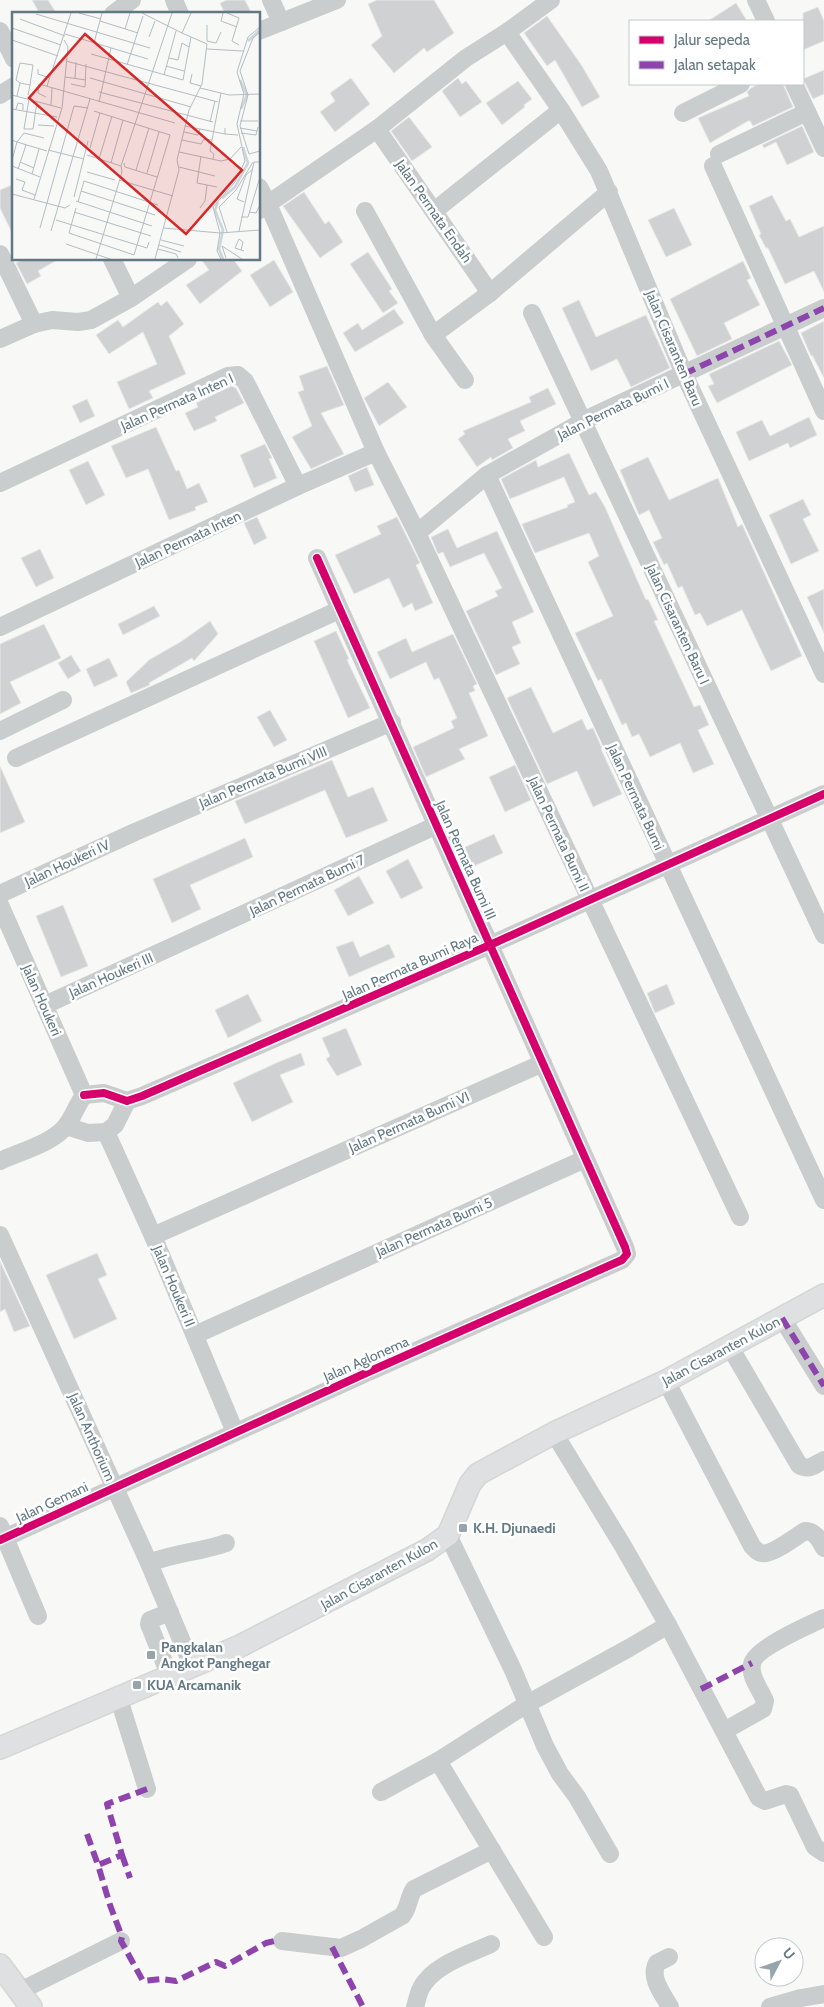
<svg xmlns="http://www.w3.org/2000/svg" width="824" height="2007" font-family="Cabin,sans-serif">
	<rect width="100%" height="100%" fill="#f8f8f7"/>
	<g fill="#cfd1d2" stroke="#e8e8e6">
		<polygon points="32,0 48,0 57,14 40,14"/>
		<polygon points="227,0 245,0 252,14 225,14 220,3"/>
		<polygon points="377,0 434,0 454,33 427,52 424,48 394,73 371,45 382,36 368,4"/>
		<polygon points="736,3 747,21 708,21"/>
		<polygon points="818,7 824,21 824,41 803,50 803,13"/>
		<polygon points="547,16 582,66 600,97 582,107 555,60 547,66 524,33"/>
		<polygon points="824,70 824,94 813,99 803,79"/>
		<polygon points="351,78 370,104 335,132 320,112 335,101 330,93"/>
		<polygon points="458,78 462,84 466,81 482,102 460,117 442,91"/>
		<polygon points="518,81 532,99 524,105 525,107 502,125 486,103"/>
		<polygon points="759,84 783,84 793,107 753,126 750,121 748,121 710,143 698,118 749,96 747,92 751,88"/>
		<polygon points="409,117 432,147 412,161 391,131"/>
		<polygon points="802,126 814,152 787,165 776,142 764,148 762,145"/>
		<polygon points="14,184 14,237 0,208 0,190"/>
		<polygon points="304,192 325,224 329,221 343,242 320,258 283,206"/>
		<polygon points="772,195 786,221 790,219 799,237 824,226 824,292 814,271 785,284 768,248 766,248 759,235 761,234 749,206"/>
		<polygon points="674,208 692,245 666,257 648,220"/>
		<polygon points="368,252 392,289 389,291 398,303 383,313 350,264"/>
		<polygon points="24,259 59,259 38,271 41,276 27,284 16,263"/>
		<polygon points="201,259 233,259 242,271 200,304 186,285 209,270"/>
		<polygon points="274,260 293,292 270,307 250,275"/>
		<polygon points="743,261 751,278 747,280 760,305 724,323 732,339 697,356 670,299"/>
		<polygon points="579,300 596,337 646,315 670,368 631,387 617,359 591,371 562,308"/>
		<polygon points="167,301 184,324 169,336 186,374 149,391 153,398 129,409 117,382 157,364 143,332 109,354 96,335 118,320 123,327 158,302 161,306"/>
		<polygon points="394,309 404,323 355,352 343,333 358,323 362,330"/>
		<polygon points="824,321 824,378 812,355 811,356 801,333"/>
		<polygon points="779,341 792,365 717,403 708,386 714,384 709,374"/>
		<polygon points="327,366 344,405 321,413 344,454 311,469 292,437 312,426 298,392 304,390 299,376"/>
		<polygon points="388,382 407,407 379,426 364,398"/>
		<polygon points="231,386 236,388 244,403 215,417 217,421 194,431 185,413 198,407 196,403"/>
		<polygon points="548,388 556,404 520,421 525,431 508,439 513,448 492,460 491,457 477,467 458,439 465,434 463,431 531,402 529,397"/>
		<polygon points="87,399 95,416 80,423 72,406"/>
		<polygon points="809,417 817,435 790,448 788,443 749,461 736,432 762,420 770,436"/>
		<polygon points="156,427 176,471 179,470 187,489 199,483 208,502 195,507 196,510 169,520 148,469 126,478 111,446"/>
		<polygon points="265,444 272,458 269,459 277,478 254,488 240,455"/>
		<polygon points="569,453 589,495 596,492 605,507 646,600 648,599 658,620 654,621 694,707 700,705 709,725 698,730 714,764 693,773 680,743 650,757 639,734 632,737 626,723 622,725 601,679 598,681 575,633 613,616 588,562 599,556 589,533 535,553 524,529 522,524 568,507 567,505 575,502 564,477 510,499 501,479 536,460 538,467"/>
		<polygon points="648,457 669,500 718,478 738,527 742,524 802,656 771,671 742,610 707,626 700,613 695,615 682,586 678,588 667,563 664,565 653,542 662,538 649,510 639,515 620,470"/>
		<polygon points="88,461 105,495 86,505 69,470"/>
		<polygon points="367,467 374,485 355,492 348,476"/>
		<polygon points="803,499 811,515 803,519 819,551 791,564 769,515"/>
		<polygon points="257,517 267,538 254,545 244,523"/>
		<polygon points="397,517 420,563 416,565 433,603 415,611 412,603 403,608 389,578 354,594 335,555 381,534 377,526"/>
		<polygon points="448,529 457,548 497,531 534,612 512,622 521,643 512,647 520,664 496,675 466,611 498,596 495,591 502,588 484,553 450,567 443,552 438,554 431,537"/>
		<polygon points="40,549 54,578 36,587 21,558"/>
		<polygon points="824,589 824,633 807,597"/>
		<polygon points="154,606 160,616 123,635 118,624"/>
		<polygon points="210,621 218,634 194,661 192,658 149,683 150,685 131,693 126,682 149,660 182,641"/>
		<polygon points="44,624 61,658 10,682 21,703 0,714 0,644"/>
		<polygon points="336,631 349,659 347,660 370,708 348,718 314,641"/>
		<polygon points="453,634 477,684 473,686 475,691 469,693 488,736 459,749 465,759 426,777 413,747 454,728 451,721 457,718 439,678 434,680 426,662 390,679 377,652 406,638 412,652"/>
		<polygon points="71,655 81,671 68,679 58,663"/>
		<polygon points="109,658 118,676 94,687 86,669"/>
		<polygon points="531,687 553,733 582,719 587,730 593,728 602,748 601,749 622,794 593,807 577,771 547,784 507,698"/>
		<polygon points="270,710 287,740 274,747 257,717"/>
		<polygon points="332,760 348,797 373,787 388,821 346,838 325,790 245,824 235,801"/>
		<polygon points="515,765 531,800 505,812 489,777"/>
		<polygon points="0,766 25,822 0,833"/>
		<polygon points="494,834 503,853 472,867 463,848"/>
		<polygon points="245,838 253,857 190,885 201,909 172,923 153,879"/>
		<polygon points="408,859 423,888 401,899 386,871"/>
		<polygon points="359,876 374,903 348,916 334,890"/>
		<polygon points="63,905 88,966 61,977 36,916"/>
		<polygon points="353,941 360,957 389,944 395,957 349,977 336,947"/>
		<polygon points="667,984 675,1004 655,1013 647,993"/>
		<polygon points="248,994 262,1021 228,1038 215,1010"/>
		<polygon points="346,1028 362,1065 337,1076 326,1059 330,1056 322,1038"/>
		<polygon points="301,1053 305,1065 280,1075 293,1102 252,1122 233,1083 276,1063"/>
		<polygon points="97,1253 107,1275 98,1279 117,1319 74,1339 46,1275"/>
		<polygon points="0,1261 30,1326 14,1332 5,1309 0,1312"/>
	</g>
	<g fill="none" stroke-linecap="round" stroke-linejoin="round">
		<g stroke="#d4d5d5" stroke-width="24">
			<g id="major">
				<polyline points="0,1748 240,1646 427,1550 448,1535 470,1484 478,1474 554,1433 666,1381 824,1295"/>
				<polyline points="0,1965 31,2007"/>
			</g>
		</g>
		<g stroke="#cacdcd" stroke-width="18">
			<polyline points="174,0 180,14"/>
			<polyline points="271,0 281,22"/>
			<polyline points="756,0 766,21"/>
			<polyline points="113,14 132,0"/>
			<polyline points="0,31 14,59"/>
			<polyline points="259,31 337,0"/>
			<polyline points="507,32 561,110 599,171 684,374 824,674"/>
			<polyline points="794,84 824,148"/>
			<polyline points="0,95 14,86"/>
			<polyline points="683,113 741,84"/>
			<polyline points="377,129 490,293"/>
			<polyline points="719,154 807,112"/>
			<polyline points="713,166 824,411"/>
			<polyline points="259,187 268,204 376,452 417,533 740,1217"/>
			<polyline points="259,210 377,129 466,58 507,32 551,0"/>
			<polyline points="365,211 433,335 490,293 609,192"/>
			<polyline points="434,211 561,110"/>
			<polyline points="0,254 34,324"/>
			<polyline points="112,259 131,298"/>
			<polyline points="532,313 824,935"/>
			<polyline points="433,335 465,380"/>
			<polyline points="0,339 34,324 52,320 78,322 91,320 131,298 188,259"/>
			<polyline points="487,475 824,1200"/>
			<polyline points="0,483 228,376 238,375 245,381 298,486"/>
			<polyline points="417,533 487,475 589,418 824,308"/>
			<polyline points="0,627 298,486 376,452"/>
			<polyline points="0,731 63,700"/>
			<polyline points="16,758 339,610"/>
			<polyline points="0,894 135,832 392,722"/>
			<polyline points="0,905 84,1095"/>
			<polyline points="45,1005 437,825"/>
			<polyline points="84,1095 104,1093 127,1101 142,1096 490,945 824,794"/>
			<polyline points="127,1101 115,1125 106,1132 153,1236 235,1432"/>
			<polyline points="66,1126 88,1133 106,1132"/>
			<path d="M0 1161C19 1152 53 1143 66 1126 73 1117 77 1105 84 1095"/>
			<polyline points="0,1235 149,1563 193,1668"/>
			<polyline points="153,1236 543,1063"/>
			<polyline points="782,1318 824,1386"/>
			<polyline points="195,1335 585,1159"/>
			<path d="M730 1347 799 1465C809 1471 814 1465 824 1460"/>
			<path d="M666 1381 752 1546C755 1549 757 1552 761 1553 771 1556 795 1537 805 1531 815 1531 819 1539 824 1548"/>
			<polyline points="554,1433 623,1546 668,1625 759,1798 765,1801 786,1794 790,1795 815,1847 824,1853"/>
			<polyline points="0,1526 38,1616"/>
			<polyline points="448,1535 513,1670 545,1746 560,1774 577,1797 610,1854"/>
			<polyline points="0,1540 366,1373 622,1260 627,1254 625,1247 317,558"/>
			<path d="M149 1563C174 1553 201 1552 226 1543"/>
			<polyline points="170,1612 150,1620 149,1624 170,1677"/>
			<polyline points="119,1699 147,1789"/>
			<path d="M724 1731 763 1709 765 1701C761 1690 749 1677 752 1664 754 1649 809 1625 824 1618"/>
			<polyline points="381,1792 438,1761"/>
			<polyline points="544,1937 438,1761 527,1704 629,1648 668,1625"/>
			<path d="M282 1941 341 1948 361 1939 402 1916C409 1908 408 1898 414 1889L492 1850"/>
			<path d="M669 1957 657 1963C649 1978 663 1994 670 2007"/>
			<polyline points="20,1991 121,1941"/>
			<path d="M415 2007C417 2001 418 1994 421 1988 434 1964 468 1955 491 1944"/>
			<polyline points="770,2007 801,1998 824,1994"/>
		</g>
		<use href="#major" stroke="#dfe0e1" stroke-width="21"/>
		<g stroke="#8e44ad" stroke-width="6" stroke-dasharray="12 6" stroke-linecap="butt">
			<polyline points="684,374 824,308"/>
			<polyline points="782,1318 824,1386"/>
			<polyline points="701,1689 752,1663"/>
			<polyline points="147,1789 107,1804 122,1855 98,1865 110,1905 122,1937 121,1941 143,1981 161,1979 176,1981 216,1962 225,1966 266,1943 274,1941"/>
			<polyline points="87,1834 98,1865"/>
			<polyline points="122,1855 130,1878"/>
			<polyline points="332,1947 363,2007"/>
		</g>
		<g stroke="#fff" stroke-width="11">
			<g id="cycleway">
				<polyline points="84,1095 104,1093 127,1101 142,1096 490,945 824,794"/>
				<polyline points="0,1540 366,1373 622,1260 627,1254 625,1247 317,558"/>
			</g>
		</g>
		<use href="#cycleway" stroke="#d6006c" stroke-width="8"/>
	</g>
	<g fill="#96a5ac" stroke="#fff" stroke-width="2">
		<rect x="458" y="1523" width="10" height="10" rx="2.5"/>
		<rect x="146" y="1650" width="10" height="10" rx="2.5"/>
		<rect x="132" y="1680" width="10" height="10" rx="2.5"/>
	</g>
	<g text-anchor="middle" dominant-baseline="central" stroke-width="5" stroke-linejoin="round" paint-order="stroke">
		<g font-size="14" fill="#627983" stroke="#fff">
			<text transform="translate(434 211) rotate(55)">Jalan Permata Endah</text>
			<text transform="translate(674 348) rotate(67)">Jalan Cisaranten Baru</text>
			<text transform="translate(177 402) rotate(-24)">Jalan Permata Inten I</text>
			<text transform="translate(613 409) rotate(-26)">Jalan Permata Bumi I</text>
			<text transform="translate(188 539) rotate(-25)">Jalan Permata Inten</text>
			<text transform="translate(678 624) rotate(65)">Jalan Cisaranten Baru I</text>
			<text transform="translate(263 777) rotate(-23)">Jalan Permata Bumi VIII</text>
			<text transform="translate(636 797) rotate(65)">Jalan Permata Bumi</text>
			<text transform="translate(559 834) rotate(65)">Jalan Permata Bumi II</text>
			<text transform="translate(466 860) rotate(66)">Jalan Permata Bumi III</text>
			<text transform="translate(67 863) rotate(-25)">Jalan Houkeri IV</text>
			<text transform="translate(307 885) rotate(-25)">Jalan Permata Bumi 7</text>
			<text transform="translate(410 966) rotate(-24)">Jalan Permata Bumi Raya</text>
			<text transform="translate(111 975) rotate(-24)">Jalan Houkeri III</text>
			<text transform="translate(42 1000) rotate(66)">Jalan Houkeri</text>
			<text transform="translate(409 1122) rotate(-24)">Jalan Permata Bumi VI</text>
			<text transform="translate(434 1227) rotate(-24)">Jalan Permata Bumi 5</text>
			<text transform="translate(174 1286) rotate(67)">Jalan Houkeri II</text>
			<text transform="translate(721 1351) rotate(-28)">Jalan Cisaranten Kulon</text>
			<text transform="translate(366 1359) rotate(-24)">Jalan Aglonema</text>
			<text transform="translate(92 1437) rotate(66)">Jalan Anthorium</text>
			<text transform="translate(52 1502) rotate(-25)">Jalan Gemani</text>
			<text transform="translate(379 1574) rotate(-29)">Jalan Cisaranten Kulon</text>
		</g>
		<g font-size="14" font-weight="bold" fill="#627983" stroke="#fff" text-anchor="start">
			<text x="473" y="1528">K.H. Djunaedi</text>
			<text x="161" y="1647">Pangkalan<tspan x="161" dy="16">Angkot Panghegar</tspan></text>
			<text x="147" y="1685">KUA Arcamanik</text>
		</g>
	</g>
	<g transform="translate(12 12)">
		<rect width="248" height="248" fill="#f8f8f7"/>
		<path fill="none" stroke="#cbd6d8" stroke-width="2.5" d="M236 29 248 18M228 68 235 83 229 97M210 186 223 175 236 151 231 135M206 190 203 198 211 218 207 237 211 247"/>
		<path fill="none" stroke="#b3bdc2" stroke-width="1" d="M67 1 89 7M130 1 170 21 179 1M211 1 209 9 225 15M215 1 227 6 220 29 227 33M24 2 138 36M8 7 53 24M88 9 126 21M195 13V29M0 16 49 33M113 17 118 1M248 20 241 26 228 59 236 83 228 114 237 142 248 139M53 22 136 47M137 25 143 9M0 28 46 44M195 29 204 31 209 20M82 31 90 1M195 37 231 39M79 42 171 68 179 25M157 46 166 48 170 31 177 35M54 49 206 90M115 53 131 4M154 54 172 59M26 57V62L38 66M180 62 178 71 189 74M152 63 164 19M53 65 74 68M63 66 64 50M78 66 179 95M8 71 4 68 8 51 21 53 18 73M59 72 73 75 74 52M35 74 59 1M188 76 217 83 248 82M87 80 201 110M0 83 49 96M5 84 8 71 18 73 16 83M34 85 26 81 27 72 163 111M87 90 99 36M39 93 40 76M0 97 45 105M4 97 6 91 11 92V98M228 109H246M198 110 203 89M26 113 42 114M173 114 213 122M213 116V122L226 123M228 116 245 119M12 117H21L25 90M12 117 17 87M172 120 186 123 188 117M12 121 5 130 35 139M12 121 32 126M229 121 244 123 246 115M0 128 5 130 0 148M170 128 189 132 192 127 200 128 198 139 202 142 201 147M200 128 209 81M78 136 88 101M36 138 72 147M167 140 209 149 218 147 229 135M75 143 109 154M189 144 185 171 205 175M87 147 100 104M8 150 22 156M99 151 111 108M112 151 113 155 145 165M0 154 28 165M109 154 160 1M167 155 203 164M6 157 14 133M124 158 137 116M75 160 103 168M135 161 147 120M20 162 27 137M4 167 13 170 10 178 23 183M107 168 161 184M69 179 143 203M0 182 53 196 58 193M62 185 76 129M22 187 50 96 56 35 52 28M64 189 140 214M66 190 72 169 146 193M232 190 225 187 234 163 241 157M64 196 57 221 122 243 158 123 82 99M188 196 193 189 195 173M62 200 139 224M237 200 244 201 248 193M229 205H236L248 165M44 208 135 236 137 230M28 216 62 94 76 96M152 216 208 221 248 218M39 219 78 87M227 219 242 150H248M215 220 207 195 224 178 241 150M149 228 172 234M54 232 98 247M147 233 169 240M146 237 164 242 166 246M229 238 231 230 227 227 223 236 232 239M214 246 210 234 230 247M84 247 110 160 109 154M143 247 167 158 165 148 177 98 190 72 195 32 170 21M209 247 205 239 208 221 201 195 223 170 233 149 225 112 232 82 225 60 236 25 248 15"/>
		<path fill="#d62828" fill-opacity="0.15" stroke="#d62828" stroke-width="2.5" d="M73 22 230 158 174 222 17 86Z"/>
		<rect width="248" height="248" fill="none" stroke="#627983" stroke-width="2.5"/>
	</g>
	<rect x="629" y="20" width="175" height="65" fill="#ffffff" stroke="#c0c9cd"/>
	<rect x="639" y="36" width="25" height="8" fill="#d6006c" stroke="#c0c9cd"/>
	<text x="674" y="45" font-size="15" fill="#627983">Jalur sepeda</text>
	<rect x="639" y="61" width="25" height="8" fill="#8e44ad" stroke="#c0c9cd"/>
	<text x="674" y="70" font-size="15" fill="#627983">Jalan setapak</text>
	<g transform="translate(779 1962) rotate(49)"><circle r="24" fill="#ffffff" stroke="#c0c9cd"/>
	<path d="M0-4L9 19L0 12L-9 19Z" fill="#96a5ac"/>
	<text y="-8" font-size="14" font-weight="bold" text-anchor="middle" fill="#627983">U</text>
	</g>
</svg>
